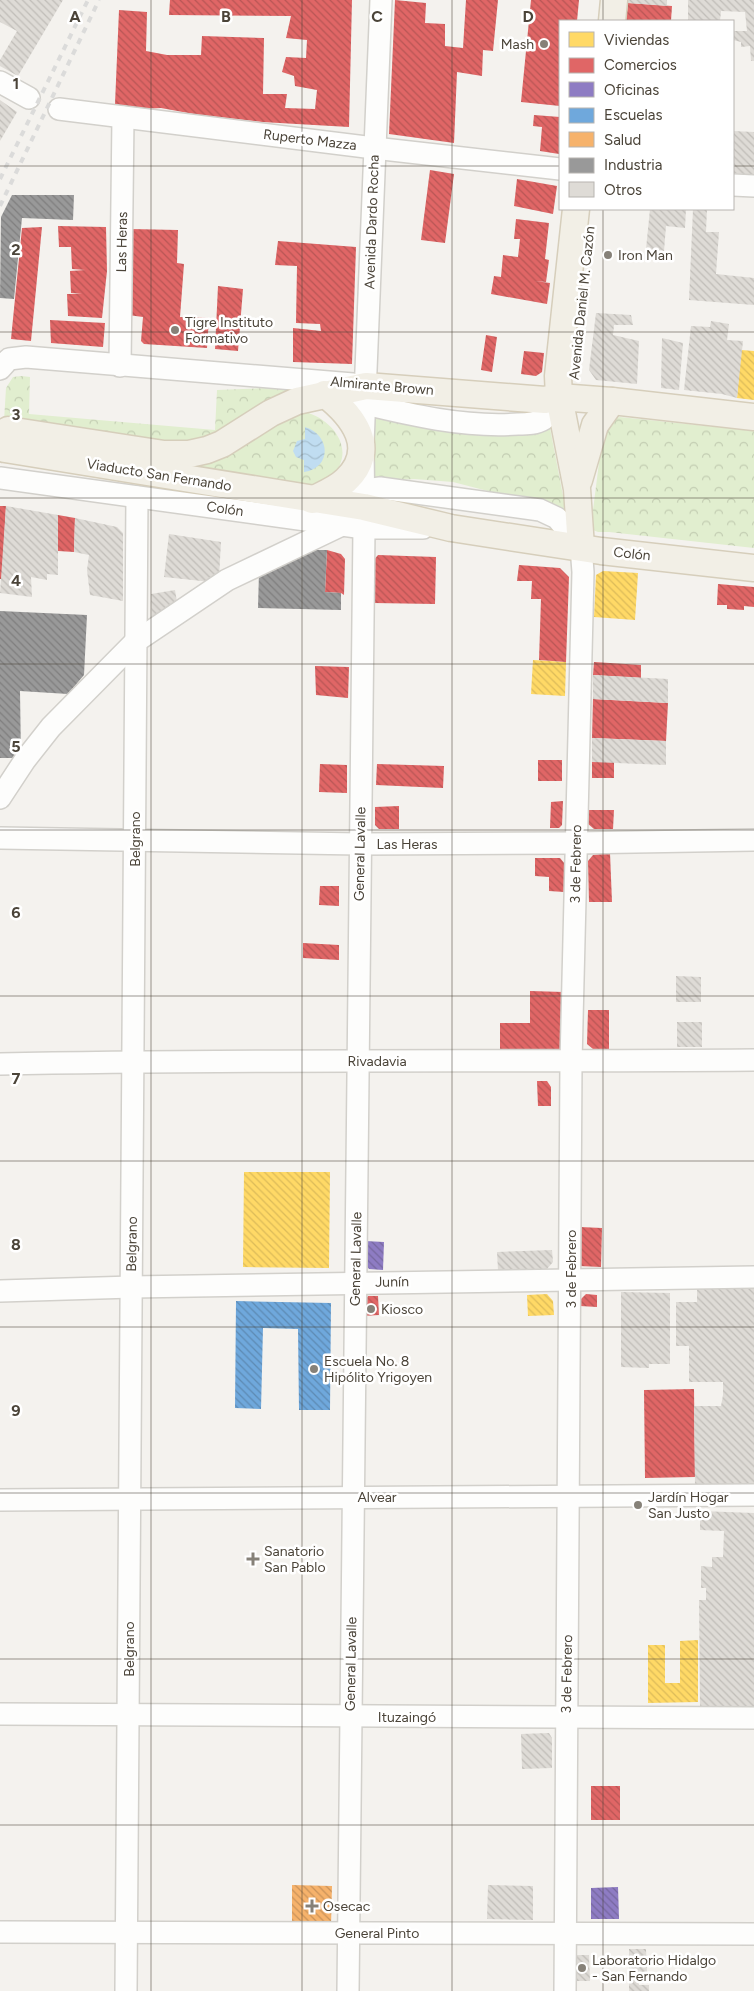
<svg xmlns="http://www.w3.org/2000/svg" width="754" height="1991" font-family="Figtree,sans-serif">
	<defs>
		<pattern id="forest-crowns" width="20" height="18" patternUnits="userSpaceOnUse" patternTransform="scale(1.25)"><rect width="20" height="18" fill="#e1eecf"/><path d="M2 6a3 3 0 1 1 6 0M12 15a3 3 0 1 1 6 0" fill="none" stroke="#c3cdb2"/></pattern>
		<pattern id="water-waves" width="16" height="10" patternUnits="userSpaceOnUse" patternTransform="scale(1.25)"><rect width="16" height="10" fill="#c0ddf1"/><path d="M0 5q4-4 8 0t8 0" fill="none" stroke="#a6bfcf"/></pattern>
		<pattern id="homes-back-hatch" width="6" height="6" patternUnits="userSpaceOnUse" patternTransform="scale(1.25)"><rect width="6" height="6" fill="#ffd966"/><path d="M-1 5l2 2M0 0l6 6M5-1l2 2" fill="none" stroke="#dcbb59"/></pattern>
		<pattern id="shops-back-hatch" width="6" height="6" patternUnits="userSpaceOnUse" patternTransform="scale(1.25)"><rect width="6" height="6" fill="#e06666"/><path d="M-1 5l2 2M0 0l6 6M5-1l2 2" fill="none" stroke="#b85655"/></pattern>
		<pattern id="offices-back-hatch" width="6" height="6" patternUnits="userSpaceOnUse" patternTransform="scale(1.25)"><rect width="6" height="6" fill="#8e7cc3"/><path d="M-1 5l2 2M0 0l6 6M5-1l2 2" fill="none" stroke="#76679f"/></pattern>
		<pattern id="schools-back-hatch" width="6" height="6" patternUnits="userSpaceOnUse" patternTransform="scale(1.25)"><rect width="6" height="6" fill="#6fa8dc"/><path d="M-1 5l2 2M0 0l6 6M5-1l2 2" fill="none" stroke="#5d8ab3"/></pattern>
		<pattern id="health-back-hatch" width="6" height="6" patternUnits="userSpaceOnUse" patternTransform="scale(1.25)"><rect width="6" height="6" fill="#f6b26b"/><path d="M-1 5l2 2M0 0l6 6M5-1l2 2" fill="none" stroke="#c99259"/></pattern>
		<pattern id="industry-back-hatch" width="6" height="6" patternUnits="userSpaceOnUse" patternTransform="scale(1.25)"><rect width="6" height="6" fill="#999"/><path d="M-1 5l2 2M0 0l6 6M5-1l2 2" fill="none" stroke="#7f7e7e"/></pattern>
		<pattern id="building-back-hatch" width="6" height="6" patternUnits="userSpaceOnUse" patternTransform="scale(1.25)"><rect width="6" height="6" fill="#dedbd6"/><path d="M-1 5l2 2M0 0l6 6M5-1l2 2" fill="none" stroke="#c0bdb8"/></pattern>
	</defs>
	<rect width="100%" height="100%" fill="#f4f2ee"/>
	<g fill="url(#forest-crowns)">
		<polygon points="22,376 30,377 29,414 215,430 217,390 296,387 219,434 176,444 4,421 6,388 13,377"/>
		<path d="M305 412C333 419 357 451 332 476 326 482 316 486 308 490L154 463Z"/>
		<polygon points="375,413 411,425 462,432 550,428 565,506 562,513 542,505 453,482 414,479 388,481 375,478"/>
		<polygon points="620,417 754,431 754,548 609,532 598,532 593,530 592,518 603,431 615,418"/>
	</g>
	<path fill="url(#water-waves)" d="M305 427C331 435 332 468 304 472V460L296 457 293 451 297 441 305 439Z"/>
	<g fill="url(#homes-back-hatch)">
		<polygon points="741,350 754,351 754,400 737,398"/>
		<polygon points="603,571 638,573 635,620 594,617 596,575"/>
		<polygon points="533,660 566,662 565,696 531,694"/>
		<polygon points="244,1172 330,1172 329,1268 243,1267"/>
		<polygon points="547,1294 553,1301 554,1315 528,1316 527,1295"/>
		<polygon points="698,1640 698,1702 648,1703 648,1645 665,1645 665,1683 680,1683 680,1641"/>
	</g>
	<g fill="url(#shops-back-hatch)">
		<polygon points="170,0 352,0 349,127 262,122 199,115 161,108 143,109 115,104 119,10 147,12 146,51 167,55 201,55 202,36 264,38 263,94 287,94 285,108 315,109 317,90 295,86 294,76 282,72 286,57 306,58 307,40 286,38 291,16 169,15"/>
		<polygon points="395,0 426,3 425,23 445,24 445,46 463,48 466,0 498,0 493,51 483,50 482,76 457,72 454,143 389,134"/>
		<polygon points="531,0 579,0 577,21 560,21 560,106 521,102"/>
		<polygon points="628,3 672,6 671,21 626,21"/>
		<polygon points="534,115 560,117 559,154 540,151 542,127 533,126"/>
		<polygon points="430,170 454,174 445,243 421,240"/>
		<polygon points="517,179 557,186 553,214 514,206"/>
		<polygon points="516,219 549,223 545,259 549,260 546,282 535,281 550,283 547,304 491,294 494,276 501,277 503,255 518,257 520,239 514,239"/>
		<polygon points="58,226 106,227 107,271 102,318 68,316 67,294 82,294 71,293 70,271 85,270 72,269 71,247 59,247"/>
		<polygon points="42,227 31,341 11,339 22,228"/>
		<polygon points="130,229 178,230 177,263 184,264 180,317 209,318 207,348 144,344 141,341 143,317 128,315"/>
		<polygon points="278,241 356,247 352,364 293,362 293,328 321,331 320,324 296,323 297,266 275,265"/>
		<polygon points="218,286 243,289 238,351 215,349"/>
		<polygon points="50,320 105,323 103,347 51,343"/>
		<polygon points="486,335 497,337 492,372 481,370"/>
		<polygon points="524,351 544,353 542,372 536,376 521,374"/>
		<polygon points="0,506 6,506 2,579 0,579"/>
		<polygon points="58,515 75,518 74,552 58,551"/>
		<polygon points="327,550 341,554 345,559 344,595 341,593 325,592"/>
		<polygon points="378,555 436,557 435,604 373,603 373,561"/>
		<polygon points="519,565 560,568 569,577 566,662 539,660 541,599 531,599 532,581 517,581"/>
		<polygon points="718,584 754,587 754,607 744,606 744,610 727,609 727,605 717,605"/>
		<polygon points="594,662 641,665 641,678 593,675"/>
		<polygon points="315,666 349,667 348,698 316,695"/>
		<polygon points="593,699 668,703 666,741 592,738"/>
		<rect x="538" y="760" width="24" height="21"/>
		<rect x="592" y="762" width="22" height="16"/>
		<polygon points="320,764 347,765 347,793 319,792"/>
		<polygon points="377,764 444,766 443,788 376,785"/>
		<polygon points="563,801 562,825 559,828 550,828 551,802"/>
		<polygon points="399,806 399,829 379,829 375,825 375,807"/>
		<polygon points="588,810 614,810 613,829 594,829 587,823"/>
		<polygon points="610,853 612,902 589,902 588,861 593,855"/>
		<polygon points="535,858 560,858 565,864 564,892 549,891 549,877 535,876"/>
		<polygon points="320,886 339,886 339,906 319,905"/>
		<polygon points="303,943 339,945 339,960 303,958"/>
		<polygon points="530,991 564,992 564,1046 557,1051 500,1051 500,1023 530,1023"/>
		<polygon points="588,1010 609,1010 609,1050 593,1049 587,1044"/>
		<polygon points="537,1081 547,1081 551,1087 551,1106 538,1106"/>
		<polygon points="580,1227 602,1228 601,1267 579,1266"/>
		<polygon points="586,1294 597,1295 597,1307 580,1306 581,1299"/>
		<polygon points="368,1296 378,1296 379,1315 363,1316 363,1303"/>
		<polygon points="694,1389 695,1477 645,1478 644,1390"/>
		<rect x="591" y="1786" width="29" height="34"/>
	</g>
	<g fill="url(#offices-back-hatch)">
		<polygon points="365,1241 384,1242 383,1270 369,1269 364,1262"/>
		<polygon points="618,1887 619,1919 591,1919 591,1888"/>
	</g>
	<polygon fill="url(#schools-back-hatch)" points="236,1301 331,1303 330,1410 299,1410 298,1329 263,1328 261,1409 235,1408"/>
	<polygon fill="url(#health-back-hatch)" points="292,1885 332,1886 331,1926 292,1925"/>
	<g fill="url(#industry-back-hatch)">
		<polygon points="12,195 74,195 73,220 22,218 14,299 0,298 1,217"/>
		<polygon points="301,550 327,550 325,592 341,593 341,610 258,608 259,572"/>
		<polygon points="0,611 87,615 84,675 68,694 20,691 21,758 0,758"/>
	</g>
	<g fill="url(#building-back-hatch)">
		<polygon points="0,0 63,0 18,76 0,66 0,60 17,31 0,22"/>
		<polygon points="628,0 667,0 667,6 628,3"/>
		<polygon points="688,0 754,0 754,61 751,61 750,46 741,47 741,42 733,40 733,31 747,31 745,12 721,11 720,21 688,21"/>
		<polygon points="0,100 17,112 0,141"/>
		<polygon points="733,131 754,132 754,175 733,173"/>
		<polygon points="650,209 686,209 685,228 666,226 664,251 646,249"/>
		<polygon points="693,209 707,209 706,232 719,232 716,274 754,278 754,305 689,300"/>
		<polygon points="596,313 631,315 633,325 614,325 613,335 639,341 637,384 596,380 589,370"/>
		<polygon points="711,321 729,324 727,340 743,341 737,398 722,394 684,390 691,326 710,327"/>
		<polygon points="662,338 683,343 679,390 661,388"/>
		<polygon points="6,506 58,515 58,575 47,574 47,580 31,577 32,597 0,593"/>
		<polygon points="75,518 117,527 123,533 123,601 90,595 87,570 89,555 74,552"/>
		<polygon points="169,534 221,542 219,578 211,582 164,577"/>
		<polygon points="175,590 177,602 152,621 151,594"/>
		<polygon points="593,675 668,679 668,703 593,699"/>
		<polygon points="592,738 666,741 666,765 592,762"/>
		<polygon points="676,976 701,977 701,1002 676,1002"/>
		<rect x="677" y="1022" width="25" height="25"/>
		<polygon points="552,1250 553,1262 547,1269 498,1270 497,1252"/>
		<polygon points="697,1288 754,1289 754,1485 695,1486 694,1406 721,1406 723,1395 723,1382 689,1382 689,1346 676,1346 676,1302 697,1302"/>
		<polygon points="621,1292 670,1293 670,1364 649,1364 649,1368 621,1367"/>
		<polygon points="700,1511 754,1513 754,1707 700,1707 699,1600 706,1600 706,1588 701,1588 701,1566 712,1567 712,1557 723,1557 724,1531 700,1530"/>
		<polygon points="549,1733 552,1738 552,1768 522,1769 521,1734"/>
		<polygon points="488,1885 533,1886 533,1920 487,1919"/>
		<polygon points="629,1949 646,1949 647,1972 639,1972 639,1985 649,1985 649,1991 629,1991"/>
		<polygon points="576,1955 589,1955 590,1981 575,1981"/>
	</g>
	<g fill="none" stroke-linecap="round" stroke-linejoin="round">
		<g stroke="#d2d0cb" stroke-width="24">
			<g id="minor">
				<polyline points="0,82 29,98"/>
				<polyline points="59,109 374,148 560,169"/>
				<polyline points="733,185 754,186"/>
				<polyline points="120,366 123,117"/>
				<polyline points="0,369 9,359 26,357 353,384"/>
				<path d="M353 401C407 414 462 428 518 424 527 424 536 424 544 419 550 415 555 404 559 397"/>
				<polyline points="0,478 342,525 364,528 423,528"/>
				<polyline points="350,492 380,488 540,510 557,518 581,547 583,572 571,1062 565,1991"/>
				<polyline points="0,798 25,760 51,727 135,642 227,580 342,525"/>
				<polyline points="0,838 360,844 576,843 754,840"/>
				<path d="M0 1064C251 1059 503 1062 754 1060"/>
				<polyline points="0,1291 132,1287 754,1277"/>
				<polyline points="0,1500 754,1495"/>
				<polyline points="0,1714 754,1718"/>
				<polyline points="0,1932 754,1934"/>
				<polyline points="126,1991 137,497"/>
				<polyline points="348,1991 364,528 363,444 381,0"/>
			</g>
		</g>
		<g stroke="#d6cebb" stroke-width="29">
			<g id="major">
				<polyline points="612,21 614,0"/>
				<polyline points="576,209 558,376 559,397 577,489 581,547"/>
				<polyline points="8,430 164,454 189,454 207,450 222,444 271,413 297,401 366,386 545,400 559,397 612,401 754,417"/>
				<polyline points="5,449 364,507 451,528 601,551 754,568"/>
				<polyline points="579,480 595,425 612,401"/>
				<path d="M312 500C324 494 337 489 346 480 379 449 353 416 325 394"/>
			</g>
		</g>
		<use href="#minor" stroke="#fdfdfc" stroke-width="21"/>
		<use href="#major" stroke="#f2efe6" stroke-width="26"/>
		<g stroke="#dbdbda" stroke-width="4" stroke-dasharray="6 6" stroke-linecap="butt">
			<polyline points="0,179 88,0"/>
			<polyline points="0,206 99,0"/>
		</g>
	</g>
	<path fill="none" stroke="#4b4439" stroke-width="1" stroke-opacity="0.55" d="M151 0V1991M302 0V1991M452 0V1991M603 0V21M0 166H560M733 166H754M603 209V1991M0 332H754M0 498H754M0 664H754M0 830H754M0 996H754M0 1161H754M0 1327H754M0 1493H754M0 1659H754M0 1825H754"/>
	<g fill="#868178" stroke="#fff" stroke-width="2">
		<circle cx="544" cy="44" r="5"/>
		<circle cx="608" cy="255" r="5"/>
		<circle cx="175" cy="330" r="5"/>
		<circle cx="371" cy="1309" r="5"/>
		<circle cx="314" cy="1369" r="5"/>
		<circle cx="638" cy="1505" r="5"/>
		<path d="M250.5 1551.5h5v5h5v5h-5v5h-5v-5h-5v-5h5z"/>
		<path d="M309.5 1898.5h5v5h5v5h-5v5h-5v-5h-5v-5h5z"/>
		<circle cx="582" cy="1968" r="5"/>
	</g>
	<g text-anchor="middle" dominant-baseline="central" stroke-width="5" stroke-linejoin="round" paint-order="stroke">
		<g font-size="14" fill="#4b4439" stroke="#fff" text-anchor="start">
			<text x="534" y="44" text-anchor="end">Mash</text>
			<text x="618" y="255">Iron Man</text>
			<text x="185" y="322">Tigre Instituto<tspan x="185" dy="16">Formativo</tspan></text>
			<text x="381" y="1309">Kiosco</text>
			<text x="324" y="1361">Escuela No. 8<tspan x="324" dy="16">Hipólito Yrigoyen</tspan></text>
			<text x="648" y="1497">Jardín Hogar<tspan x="648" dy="16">San Justo</tspan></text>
			<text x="264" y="1551">Sanatorio<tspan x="264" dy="16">San Pablo</tspan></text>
			<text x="323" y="1906">Osecac</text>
			<text x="592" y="1960">Laboratorio Hidalgo<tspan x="592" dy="16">- San Fernando</tspan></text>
		</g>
		<g font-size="14" fill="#4b4439" stroke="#fff">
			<text transform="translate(310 140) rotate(7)">Ruperto Mazza</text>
			<text transform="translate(372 222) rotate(-88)">Avenida Dardo Rocha</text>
			<text transform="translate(122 242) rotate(-89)">Las Heras</text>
			<text transform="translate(582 303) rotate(-84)">Avenida Daniel M. Cazón</text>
			<text transform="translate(382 386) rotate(5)">Almirante Brown</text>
			<text transform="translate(159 475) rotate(9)">Viaducto San Fernando</text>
			<text transform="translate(225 509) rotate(8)">Colón</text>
			<text transform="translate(632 554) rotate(6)">Colón</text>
			<text transform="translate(135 839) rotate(-90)">Belgrano</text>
			<text x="407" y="844">Las Heras</text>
			<text transform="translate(360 854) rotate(-89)">General Lavalle</text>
			<text transform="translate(576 864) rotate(-89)">3 de Febrero</text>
			<text x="377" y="1061">Rivadavia</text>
			<text transform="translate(132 1244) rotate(-89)">Belgrano</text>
			<text transform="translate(356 1259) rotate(-89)">General Lavalle</text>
			<text transform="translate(571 1269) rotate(-90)">3 de Febrero</text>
			<text transform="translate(392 1282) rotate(-1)">Junín</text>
			<text x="377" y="1497">Alvear</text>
			<text transform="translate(129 1649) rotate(-90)">Belgrano</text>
			<text transform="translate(351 1664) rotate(-89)">General Lavalle</text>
			<text transform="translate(567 1674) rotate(-89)">3 de Febrero</text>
			<text x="407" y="1717">Ituzaingó</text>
			<text x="377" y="1933">General Pinto</text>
		</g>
	</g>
	<g font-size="16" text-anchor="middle" font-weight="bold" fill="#4b4439" stroke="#fff" stroke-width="5" stroke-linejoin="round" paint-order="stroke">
		<text x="75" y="22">A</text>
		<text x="226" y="22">B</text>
		<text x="377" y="22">C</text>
		<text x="528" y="22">D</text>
		<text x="16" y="89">1</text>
		<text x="16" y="255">2</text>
		<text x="16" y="420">3</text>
		<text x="16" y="586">4</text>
		<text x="16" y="752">5</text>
		<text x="16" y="918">6</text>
		<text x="16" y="1084">7</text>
		<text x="16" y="1250">8</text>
		<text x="16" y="1416">9</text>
	</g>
	<rect x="559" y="20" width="175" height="190" fill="#ffffff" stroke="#b7b4b0"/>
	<rect x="569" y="32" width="25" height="15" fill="#ffd966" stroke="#b7b4b0"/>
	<text x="604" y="45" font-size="15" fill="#4b4439">Viviendas</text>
	<rect x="569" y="58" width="25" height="15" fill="#e06666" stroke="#b7b4b0"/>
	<text x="604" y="70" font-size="15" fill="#4b4439">Comercios</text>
	<rect x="569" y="82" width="25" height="15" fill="#8e7cc3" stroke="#b7b4b0"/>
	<text x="604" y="95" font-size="15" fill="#4b4439">Oficinas</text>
	<rect x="569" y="108" width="25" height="15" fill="#6fa8dc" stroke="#b7b4b0"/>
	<text x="604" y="120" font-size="15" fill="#4b4439">Escuelas</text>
	<rect x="569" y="132" width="25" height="15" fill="#f6b26b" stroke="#b7b4b0"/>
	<text x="604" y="145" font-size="15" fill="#4b4439">Salud</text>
	<rect x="569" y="158" width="25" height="15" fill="#999999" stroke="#b7b4b0"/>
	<text x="604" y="170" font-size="15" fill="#4b4439">Industria</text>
	<rect x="569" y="182" width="25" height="15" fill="#dedbd6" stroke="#b7b4b0"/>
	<text x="604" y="195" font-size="15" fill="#4b4439">Otros</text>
</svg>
